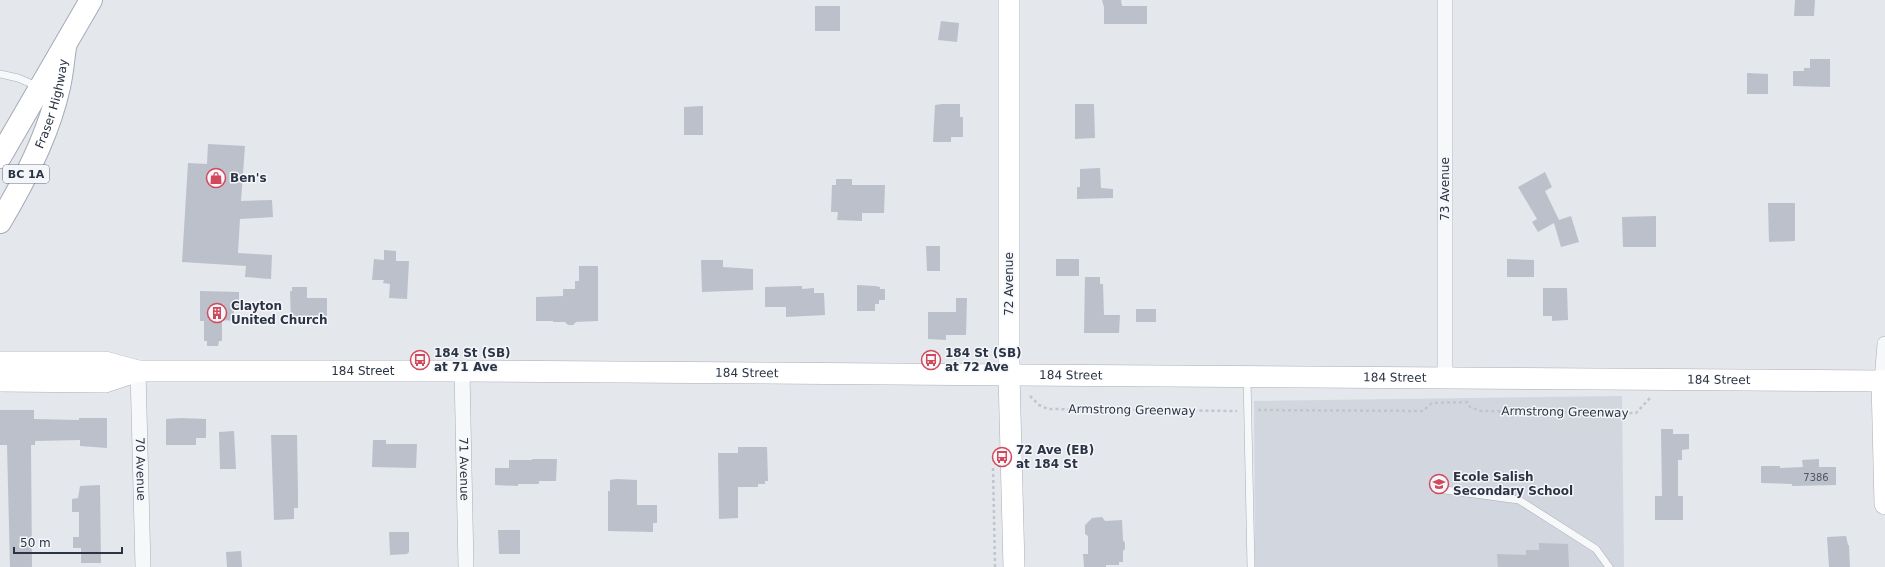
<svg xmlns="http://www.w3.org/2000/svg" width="1885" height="567" font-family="'DejaVu Sans',sans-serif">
	<rect width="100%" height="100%" fill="#e4e7ec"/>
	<polygon fill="#d2d6de" points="1622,396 1624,567 1255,567 1254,401"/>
	<g fill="#bbc0ca">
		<polygon points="1102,0 1121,0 1122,6 1147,6 1147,24 1104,24 1104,7"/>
		<polygon points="1795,0 1815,0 1814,16 1794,16"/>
		<rect x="815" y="6" width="25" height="25"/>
		<polygon points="941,21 959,23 957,42 938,40"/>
		<polygon points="1810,59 1830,59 1830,87 1793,86 1793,71 1804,71 1804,68 1810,68"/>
		<polygon points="1747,73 1768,74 1768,94 1747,94"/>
		<polygon points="942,104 960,104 960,117 963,117 963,137 951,137 951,142 933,142 935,105"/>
		<polygon points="1075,104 1094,104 1095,138 1075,139"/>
		<polygon points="703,106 703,135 684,135 684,107"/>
		<polygon points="208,144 245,146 241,201 272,200 273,217 240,219 238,253 272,255 271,279 245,277 246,266 182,262 188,163 207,164"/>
		<polygon points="1100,168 1101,188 1113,189 1113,198 1077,199 1077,187 1080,187 1080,169"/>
		<polygon points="1545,172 1552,187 1545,191 1559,220 1571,216 1579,242 1561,247 1554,223 1538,232 1532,222 1537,219 1518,187"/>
		<polygon points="836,179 852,179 852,185 885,185 884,213 862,213 862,221 837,220 838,212 831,212 832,185 836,185"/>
		<polygon points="1768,203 1795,203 1795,241 1769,242"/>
		<polygon points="1656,216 1656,247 1623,247 1622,217"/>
		<polygon points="926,246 940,246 940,271 927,271"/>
		<polygon points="384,250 396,251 396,261 409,261 407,299 389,298 390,284 383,283 384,280 372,280 374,259 384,260"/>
		<rect x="1056" y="259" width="23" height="17"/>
		<polygon points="1507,259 1534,260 1534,277 1507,277"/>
		<polygon points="701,260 723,260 723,267 753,269 753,290 702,292"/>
		<polygon points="579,266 598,266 598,321 576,322 573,325 568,325 565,322 553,322 553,321 536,321 536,297 563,296 563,289 575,289 575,281 579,281"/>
		<polygon points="1085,277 1100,277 1100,284 1103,284 1104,315 1120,315 1119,333 1084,333"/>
		<polygon points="857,285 875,286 880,287 880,289 885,289 885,300 879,300 879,304 875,304 875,311 857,311"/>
		<polygon points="802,286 802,289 814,288 814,293 824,293 825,315 786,317 786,307 765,307 765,287"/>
		<polygon points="292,287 307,287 307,298 327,298 327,318 291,320 290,291 292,291"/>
		<polygon points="1543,288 1567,288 1568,320 1552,321 1552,316 1543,316"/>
		<polygon points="200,291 239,292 239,306 234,306 234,321 222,320 222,341 219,341 218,346 207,346 207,341 204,341 204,321 200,321"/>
		<polygon points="956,298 967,298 966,335 946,335 946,340 928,339 928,312 956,312"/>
		<rect x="1136" y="309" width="20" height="13"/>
		<polygon points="0,410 34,410 34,419 79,420 79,418 107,418 107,448 80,446 80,440 35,441 35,445 31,445 32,567 10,567 7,445 0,445"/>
		<polygon points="181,418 206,419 206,438 196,438 196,445 166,445 166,419"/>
		<polygon points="1661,429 1673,429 1673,434 1689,434 1689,449 1682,450 1682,460 1678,460 1678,496 1683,496 1683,520 1655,520 1655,496 1662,496"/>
		<polygon points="234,431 236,469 220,469 219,432"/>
		<polygon points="271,435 297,435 298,494 298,508 294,508 294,519 274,520"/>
		<polygon points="373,440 386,440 386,444 417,444 416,468 372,467"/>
		<polygon points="738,447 767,447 768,481 765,481 765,484 758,484 758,487 738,487 738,518 719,519 718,453 738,453"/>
		<polygon points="532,459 557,459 556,481 539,481 539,484 518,484 518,486 495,485 495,468 509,468 509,460 532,460"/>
		<polygon points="1819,459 1819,467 1836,467 1836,485 1792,486 1792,484 1761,483 1761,466 1780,466 1780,468 1803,467 1802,460"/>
		<polygon points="617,479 637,480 637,505 657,505 657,523 653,523 653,532 608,531 608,491 610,491 610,480"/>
		<polygon points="100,485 101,563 81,563 81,548 73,548 73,537 79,537 79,512 72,512 72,499 78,498 80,486"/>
		<polygon points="1102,517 1105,521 1122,520 1123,540 1125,543 1125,549 1123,551 1123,562 1119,562 1119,565 1106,565 1106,567 1084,567 1083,554 1088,554 1088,536 1085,534 1085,525 1092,518"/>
		<polygon points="498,530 520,530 520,554 499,554"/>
		<polygon points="389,532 409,532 409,552 407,554 390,555"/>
		<polygon points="1846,536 1848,545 1849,545 1850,567 1829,567 1827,537"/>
		<polygon points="1539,543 1568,544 1569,567 1498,567 1497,554 1526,555 1526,550 1539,550"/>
		<polygon points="241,551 242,567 227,567 226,552"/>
	</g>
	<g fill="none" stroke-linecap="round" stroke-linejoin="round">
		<g stroke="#a9aeb7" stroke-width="8">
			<g id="lane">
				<polyline points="0,74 18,78 39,87"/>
				<polyline points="1247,377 1251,567"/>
				<polyline points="1445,490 1519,500 1596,549 1609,567"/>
			</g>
		</g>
		<g stroke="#a9aeb7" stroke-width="16">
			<g id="street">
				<path id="s1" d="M138 371 143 567"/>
				<path id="s2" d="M462 371 466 567"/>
				<polyline points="1445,379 1445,0"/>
				<polyline points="1882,381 1885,344"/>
			</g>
		</g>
		<g stroke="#a9aeb7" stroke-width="22">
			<g id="secondary">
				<polyline points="1009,0 1009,375 1014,567"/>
				<path id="s3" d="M0 362H105L138 371H462L1885 381"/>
				<polyline points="0,381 105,382 138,371"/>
				<polyline points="1882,381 1885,504"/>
			</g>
		</g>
		<g stroke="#a3abb8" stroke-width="24">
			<g id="primary">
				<polyline points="0,157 91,0"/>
				<path id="s4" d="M0 222C24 182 49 133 59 87 62 74 63 60 65 47"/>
			</g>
		</g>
		<g stroke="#c2c5cb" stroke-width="2.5" stroke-dasharray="3 3" stroke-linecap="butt">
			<polyline points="1030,396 1039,405 1048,409 1237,411"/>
			<polyline points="1258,410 1423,411 1432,403 1467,402 1470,407 1481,411 1636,413 1651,397"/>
			<polyline points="993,468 995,567"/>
		</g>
		<use href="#lane" stroke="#f7f8fa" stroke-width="7"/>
		<use href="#street" stroke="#f7f8fa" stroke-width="15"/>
		<use href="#secondary" stroke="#fff" stroke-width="21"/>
		<use href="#primary" stroke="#fff" stroke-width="22"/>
	</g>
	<defs>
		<g id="shop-ring" transform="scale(1)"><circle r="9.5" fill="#f4f6f9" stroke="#d1495b" stroke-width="1.5"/><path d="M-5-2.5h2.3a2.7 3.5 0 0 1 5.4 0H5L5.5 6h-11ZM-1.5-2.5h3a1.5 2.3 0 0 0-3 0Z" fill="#d1495b"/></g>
		<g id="building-ring" transform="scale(1)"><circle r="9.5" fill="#f4f6f9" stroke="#d1495b" stroke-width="1.5"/><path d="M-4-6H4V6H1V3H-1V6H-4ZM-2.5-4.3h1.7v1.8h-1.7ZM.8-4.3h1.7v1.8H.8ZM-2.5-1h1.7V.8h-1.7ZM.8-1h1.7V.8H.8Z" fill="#d1495b"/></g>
		<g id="bus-ring" transform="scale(1)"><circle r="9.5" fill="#f4f6f9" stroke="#d1495b" stroke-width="1.5"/><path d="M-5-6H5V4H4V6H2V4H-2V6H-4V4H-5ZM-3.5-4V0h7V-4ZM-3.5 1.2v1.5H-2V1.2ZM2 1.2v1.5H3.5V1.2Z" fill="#d1495b"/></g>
		<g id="school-ring" transform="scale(1)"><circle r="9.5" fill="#f4f6f9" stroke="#d1495b" stroke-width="1.5"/><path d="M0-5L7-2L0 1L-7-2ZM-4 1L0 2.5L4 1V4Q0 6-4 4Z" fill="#d1495b"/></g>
	</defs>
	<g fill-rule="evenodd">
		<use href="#shop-ring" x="216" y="178"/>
		<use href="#building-ring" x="217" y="313"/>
		<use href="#bus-ring" x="420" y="360"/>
		<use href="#bus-ring" x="931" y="360"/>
		<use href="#bus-ring" x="1002" y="457"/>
		<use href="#school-ring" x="1439" y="484"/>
	</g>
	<g text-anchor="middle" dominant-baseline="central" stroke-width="3" stroke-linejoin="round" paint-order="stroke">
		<g font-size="10" fill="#4f5766">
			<text x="1816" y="477">7386</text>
		</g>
		<rect fill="#f4f6f9" stroke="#676e7b" stroke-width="1" x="3" y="165" width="46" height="18" rx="3"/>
		<g font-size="11" font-weight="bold" fill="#2b3445">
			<text x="26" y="174">BC 1A</text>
		</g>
		<g font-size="12" fill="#2b3445" stroke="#f4f6f9">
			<text stroke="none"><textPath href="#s4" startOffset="130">Fraser Highway</textPath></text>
			<text transform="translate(1445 189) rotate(-90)">73 Avenue</text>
			<text transform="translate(1009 284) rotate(-90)">72 Avenue</text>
			<text stroke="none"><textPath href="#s3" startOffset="364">184 Street</textPath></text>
			<text stroke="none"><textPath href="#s3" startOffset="748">184 Street</textPath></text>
			<text stroke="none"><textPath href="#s3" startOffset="1072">184 Street</textPath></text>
			<text stroke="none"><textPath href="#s3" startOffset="1396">184 Street</textPath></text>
			<text stroke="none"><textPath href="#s3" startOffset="1720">184 Street</textPath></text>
			<text transform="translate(1132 410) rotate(1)">Armstrong Greenway</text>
			<text transform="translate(1565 412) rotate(1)">Armstrong Greenway</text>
			<text stroke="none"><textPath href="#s1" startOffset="98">70 Avenue</textPath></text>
			<text stroke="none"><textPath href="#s2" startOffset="98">71 Avenue</textPath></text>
		</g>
		<g font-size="12" font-weight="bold" fill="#2b3445" stroke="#f4f6f9" text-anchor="start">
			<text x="230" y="178">Ben's</text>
			<text x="231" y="306">Clayton<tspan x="231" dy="14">United Church</tspan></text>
			<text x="434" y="353">184 St (SB)<tspan x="434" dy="14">at 71 Ave</tspan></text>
			<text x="945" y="353">184 St (SB)<tspan x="945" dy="14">at 72 Ave</tspan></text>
			<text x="1016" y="450">72 Ave (EB)<tspan x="1016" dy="14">at 184 St</tspan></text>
			<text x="1453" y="477">Ecole Salish<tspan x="1453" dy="14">Secondary School</tspan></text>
		</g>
	</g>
	<path d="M14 547v6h108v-6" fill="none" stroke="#2b3445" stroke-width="2"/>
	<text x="20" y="547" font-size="12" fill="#2b3445" stroke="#f4f6f9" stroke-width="3" paint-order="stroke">50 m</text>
</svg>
